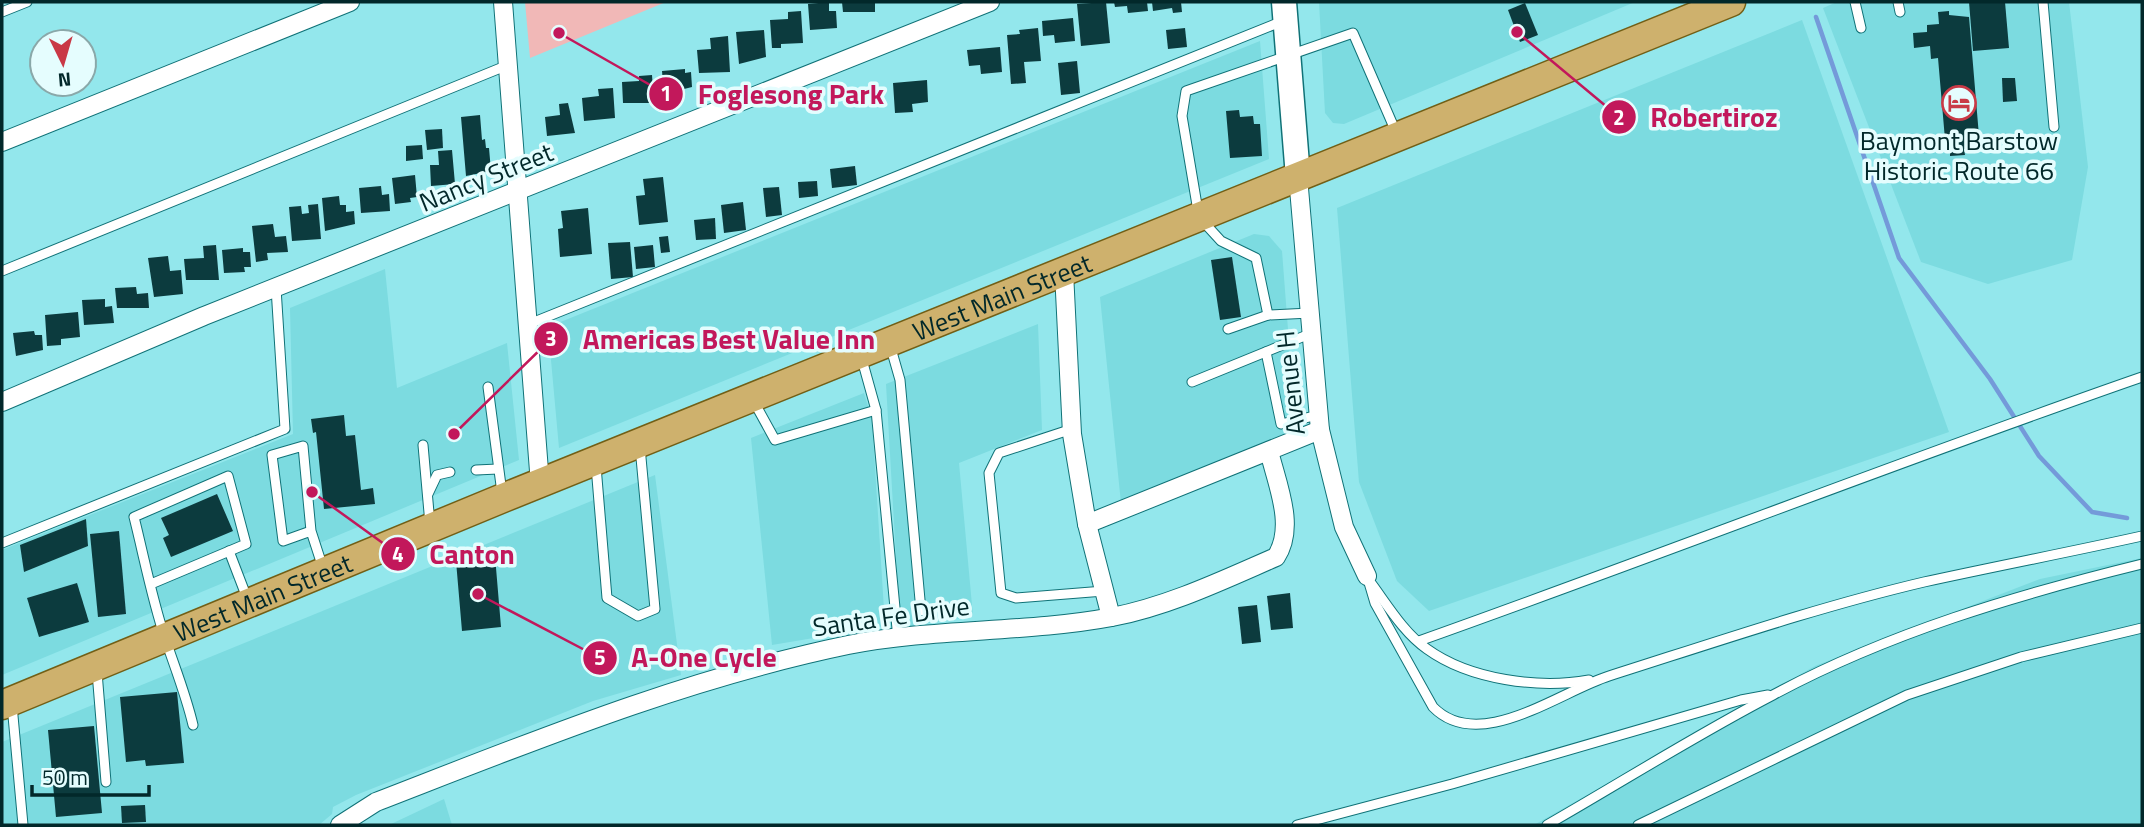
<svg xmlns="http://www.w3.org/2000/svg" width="2144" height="827" font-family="'Titillium Web',sans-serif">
	<rect width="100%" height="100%" fill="#93e7ec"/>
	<g fill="#7cdbe0">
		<polygon points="1319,2 1635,2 1344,124 1333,123 1325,113"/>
		<polygon points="1837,2 2069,2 2088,167 2072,260 1988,284 1921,262 1823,8"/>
		<polygon points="1802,20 1949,432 1429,611 1397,581 1359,482 1337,208"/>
		<polygon points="1260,41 1269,159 559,448 548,327"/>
		<polygon points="1254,234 1269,236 1282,251 1296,434 1121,503 1100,297"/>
		<polygon points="385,269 397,388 507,343 519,460 2,675 2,550 293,434 290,308"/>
		<polygon points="1038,324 1042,430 959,463 973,616 900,628 886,384"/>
		<polygon points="864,393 872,419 885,626 772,645 751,438"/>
		<polygon points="655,475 681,675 593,701 356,795 333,807 332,814 319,825 2,825 2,742"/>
		<polygon points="2142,558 2142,825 1534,825 1815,666 2040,579"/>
		<polygon points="444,799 452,825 389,825"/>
	</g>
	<polygon fill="#f1b8b7" points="525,2 666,2 530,58"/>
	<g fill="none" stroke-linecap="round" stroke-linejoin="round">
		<polyline stroke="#749ad9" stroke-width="4.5" points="1816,17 1899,258 1990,379 2039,456 2092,512 2127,518"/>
	</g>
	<g fill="#0c3b3e">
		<polygon points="829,2 829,11 836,11 837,28 810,30 808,4"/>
		<polygon points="842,2 875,2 875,12 843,12"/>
		<polygon points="1106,2 1110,43 1081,46 1077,4"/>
		<polygon points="1114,2 1147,2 1148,11 1128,13 1127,6 1115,7"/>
		<polygon points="1152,2 1181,2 1182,12 1173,13 1172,8 1153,11"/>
		<polygon points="1969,2 2005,2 2009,48 1973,51"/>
		<polygon points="1525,3 1538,35 1520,42 1508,10"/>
		<polygon points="801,11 803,43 781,44 781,48 772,48 770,20 788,19 788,12"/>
		<polygon points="1949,11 1949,15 1969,17 1980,148 1964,149 1965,155 1950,156 1950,151 1946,151 1938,58 1931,59 1930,46 1914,48 1913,33 1927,32 1927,25 1939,24 1938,12"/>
		<polygon points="1073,18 1075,41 1055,43 1054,35 1043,36 1042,21"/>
		<polygon points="1038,28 1041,61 1024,62 1026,83 1011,84 1007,35 1020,34 1019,30"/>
		<polygon points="1185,28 1187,47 1168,49 1166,30"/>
		<polygon points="764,30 766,57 739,64 736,32"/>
		<polygon points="728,36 730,72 699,73 697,50 711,49 710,38"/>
		<polygon points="1000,47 1002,72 981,74 980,65 969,66 967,50"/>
		<polygon points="1077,61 1080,93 1061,95 1058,63"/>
		<polygon points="685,69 685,73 691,72 692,87 664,94 662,71"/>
		<polygon points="652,75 654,103 623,103 622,82 639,81 639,76"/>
		<polygon points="2002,78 2015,78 2017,101 2003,102"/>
		<polygon points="927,80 928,102 912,104 913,112 895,113 893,83"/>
		<polygon points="613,88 615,118 584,121 582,98 599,96 598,89"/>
		<polygon points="568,103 575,133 547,136 545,117 560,115 559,104"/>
		<polygon points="1239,110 1240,117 1253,116 1254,124 1260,124 1262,156 1230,158 1226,111"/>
		<polygon points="480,115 482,140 485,139 486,148 489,148 491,171 466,176 461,117"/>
		<polygon points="442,129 443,148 427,150 425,130"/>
		<polygon points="422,145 423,159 406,161 406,146"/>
		<polygon points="452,150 455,184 431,186 430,165 439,165 438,151"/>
		<polygon points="855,166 857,185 832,188 830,169"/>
		<polygon points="415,175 417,197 410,198 411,202 395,204 392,178"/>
		<polygon points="663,177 668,222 639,225 636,196 645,195 643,179"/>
		<polygon points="817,181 818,196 799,198 798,182"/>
		<polygon points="381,186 382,195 389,194 390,211 361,213 359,188"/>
		<polygon points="779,187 782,215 766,217 763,188"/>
		<polygon points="339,196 340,205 346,205 346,212 354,211 355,224 325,231 322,198"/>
		<polygon points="743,202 746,230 724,233 721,205"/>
		<polygon points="318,204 321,239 292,241 289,207 301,206 302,214 309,213 308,205"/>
		<polygon points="588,208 592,254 560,257 558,229 563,228 561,211"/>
		<polygon points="715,218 716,239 696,240 694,220"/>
		<polygon points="273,224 275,237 286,236 288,252 267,253 268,260 256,262 252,226"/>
		<polygon points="668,236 670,252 661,253 659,237"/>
		<polygon points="630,242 633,277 611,279 608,243"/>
		<polygon points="216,245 219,280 186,280 184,259 204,258 203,246"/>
		<polygon points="653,245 655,267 636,269 634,247"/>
		<polygon points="243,248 243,252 250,252 251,267 244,267 245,272 224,273 222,250"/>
		<polygon points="168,256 170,271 181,270 183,294 154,297 148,258"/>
		<polygon points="1232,257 1241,317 1220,320 1211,260"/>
		<polygon points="136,287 137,294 148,293 149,308 117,308 115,288"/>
		<polygon points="105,299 105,307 112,306 114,323 84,325 82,300"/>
		<polygon points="78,312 80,337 61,339 61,345 47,346 45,315"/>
		<polygon points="34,331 35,335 42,335 43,350 16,356 13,333"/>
		<polygon points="344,415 346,436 355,435 361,490 373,488 375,504 324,509 316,432 313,433 311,419"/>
		<polygon points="217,494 233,531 171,557 163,538 169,535 161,518"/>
		<polygon points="86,519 88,546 24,572 20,545"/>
		<polygon points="119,531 126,614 98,617 90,534"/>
		<polygon points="491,551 492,556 495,556 501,627 462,631 456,561 458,561 458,554"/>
		<polygon points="77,583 89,622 39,637 27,598"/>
		<polygon points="1290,593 1293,628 1271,630 1267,596"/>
		<polygon points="1257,605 1261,642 1242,644 1238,607"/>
		<polygon points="177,692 184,763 146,766 145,760 126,762 120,697"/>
		<polygon points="94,726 102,813 56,817 48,730"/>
		<polygon points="145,805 146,822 122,823 121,806"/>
	</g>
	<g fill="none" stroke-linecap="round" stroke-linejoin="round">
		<g stroke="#107277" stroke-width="11">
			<g id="lane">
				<polyline points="1855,2 1861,28"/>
				<polyline points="1898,2 1900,12"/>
				<polyline points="2043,2 2054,127"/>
				<polyline points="2,12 27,2"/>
				<polyline points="2,271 508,65"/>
				<polyline points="1268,315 1256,258 1221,241 1199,217 1182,116 1186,91 1353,33 1396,132"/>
				<polyline points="529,324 1283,21"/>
				<polyline points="1228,329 1268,315 1310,313"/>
				<polyline points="890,345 900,380 921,611"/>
				<polyline points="1266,352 1281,424 1318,415"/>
				<polyline points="861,356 876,410 898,639"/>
				<polyline points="1192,382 1312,333"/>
				<polyline points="488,387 502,493"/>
				<polyline points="753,400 775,440 876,410"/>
				<polyline points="1072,429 999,453 989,473 1001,593 1016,598 1104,591"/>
				<polyline points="423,445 430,524"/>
				<polyline points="596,466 607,598 638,616 655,609 640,447"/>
				<polyline points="476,470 498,469"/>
				<polyline points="428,494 437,475 450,472"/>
				<polyline points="311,531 283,541 272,455 303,446 311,531 323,568"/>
				<polyline points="2,543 285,429 276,288"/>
				<polyline points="229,551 247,598"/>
				<path d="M1367 576 1375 603 1433 707C1479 754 1559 692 1609 676 1713 643 1818 607 1924 582 1997 566 2070 552 2142 536"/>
				<path d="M1371 583C1388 606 1404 633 1427 649 1470 680 1539 689 1589 680"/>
				<path d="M151 584 246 544 228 476 134 517C144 557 152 599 165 638 175 668 186 695 193 725"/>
				<path d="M1419 641C1661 555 1900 461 2142 377"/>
				<polyline points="97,672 106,782"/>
				<polyline points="12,705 23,825"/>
				<polyline points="1297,825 1452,784 1741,700 1768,695"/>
				<path d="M1547 825C1622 782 1696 735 1773 695 1888 633 2016 595 2142 564"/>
				<polyline points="1638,825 1907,695 2021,657 2142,628"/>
			</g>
		</g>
		<g stroke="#107277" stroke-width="20">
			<g id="street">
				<polyline points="503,2 540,484"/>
				<polyline points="2,142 350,2"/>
				<polyline points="1298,177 1320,430 1344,527 1367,576"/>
				<polyline points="1064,272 1072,434 1087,524 1111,617"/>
				<polyline points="2,402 204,316 990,2"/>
				<polyline points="1087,524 1320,430"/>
				<path d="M340 825 376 802C531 742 684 679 848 645 933 628 1027 633 1112 617 1169 606 1223 580 1276 557 1296 527 1277 484 1269 451"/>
			</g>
		</g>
		<g stroke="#107277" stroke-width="27">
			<polyline id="secondary" points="1284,2 1298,177"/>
		</g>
		<g stroke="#725f16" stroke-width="31">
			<g id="primary">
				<path id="s1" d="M2 705 503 498 1731 2"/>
			</g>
		</g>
		<use href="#lane" stroke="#fff" stroke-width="9"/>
		<use href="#street" stroke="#fff" stroke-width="18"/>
		<use href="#secondary" stroke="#fff" stroke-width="24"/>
		<use href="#primary" stroke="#ceb16d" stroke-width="28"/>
	</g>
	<defs>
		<g id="hotel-ring" transform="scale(1.75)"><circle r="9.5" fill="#e5fdfe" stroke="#c93946" stroke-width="1.5"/><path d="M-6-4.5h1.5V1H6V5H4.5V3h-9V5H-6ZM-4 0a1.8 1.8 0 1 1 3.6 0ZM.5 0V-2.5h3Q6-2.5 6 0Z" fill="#c93946"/></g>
	</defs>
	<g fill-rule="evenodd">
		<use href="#hotel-ring" x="1959" y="103"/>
	</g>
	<g text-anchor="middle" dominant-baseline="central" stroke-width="7" stroke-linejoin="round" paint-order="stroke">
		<g font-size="26" fill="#02282a" stroke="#e5fdfe">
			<text x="1959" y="140">Baymont Barstow<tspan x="1959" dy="30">Historic Route 66</tspan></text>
		</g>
		<g font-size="26" fill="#02282a" stroke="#e5fdfe">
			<text transform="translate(486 177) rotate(-22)">Nancy Street</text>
			<text stroke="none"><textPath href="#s1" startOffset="1080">West Main Street</textPath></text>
			<text transform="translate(1290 383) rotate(-96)">Avenue H</text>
			<text stroke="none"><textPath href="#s1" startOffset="282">West Main Street</textPath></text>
			<text transform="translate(891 616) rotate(-8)">Santa Fe Drive</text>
		</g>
	</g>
	<path fill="none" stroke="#c2185b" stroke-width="2.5" d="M559 33L666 94M1517 32L1619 117M454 434L551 339M312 492L398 554M478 594L600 658"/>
	<g fill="#c2185b" stroke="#e5fdfe" stroke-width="2.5">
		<circle cx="559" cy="33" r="7"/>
		<circle cx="1517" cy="32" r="7"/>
		<circle cx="454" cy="434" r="7"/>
		<circle cx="312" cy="492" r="7"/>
		<circle cx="478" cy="594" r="7"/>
		<circle cx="666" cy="94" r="18"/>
		<circle cx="1619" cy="117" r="18"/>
		<circle cx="551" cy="339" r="18"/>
		<circle cx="398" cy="554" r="18"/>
		<circle cx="600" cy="658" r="18"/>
	</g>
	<g font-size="21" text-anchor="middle" font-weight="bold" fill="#fff">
		<text x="666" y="101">1</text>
		<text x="1619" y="125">2</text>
		<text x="551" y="346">3</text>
		<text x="398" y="562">4</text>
		<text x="600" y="665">5</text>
	</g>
	<g font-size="28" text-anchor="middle" font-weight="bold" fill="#c2185b" stroke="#e5fdfe" stroke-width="7" stroke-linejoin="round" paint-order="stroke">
		<text x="791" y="104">Foglesong Park</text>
		<text x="1714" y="127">Robertiroz</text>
		<text x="729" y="349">Americas Best Value Inn</text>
		<text x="472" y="564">Canton</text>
		<text x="704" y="667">A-One Cycle</text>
	</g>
	<rect width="2144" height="827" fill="none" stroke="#02282a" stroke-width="7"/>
	<g transform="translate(63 63) rotate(175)"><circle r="33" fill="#e5fdfe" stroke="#8aa8a9" stroke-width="2"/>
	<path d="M0-5L12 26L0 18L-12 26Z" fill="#c93946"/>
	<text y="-10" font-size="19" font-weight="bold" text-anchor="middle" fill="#02282a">N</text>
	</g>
	<path d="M32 785v10h117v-10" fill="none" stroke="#02282a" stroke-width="3.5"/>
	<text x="42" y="785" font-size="21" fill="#02282a" stroke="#e5fdfe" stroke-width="5" paint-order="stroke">50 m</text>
</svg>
